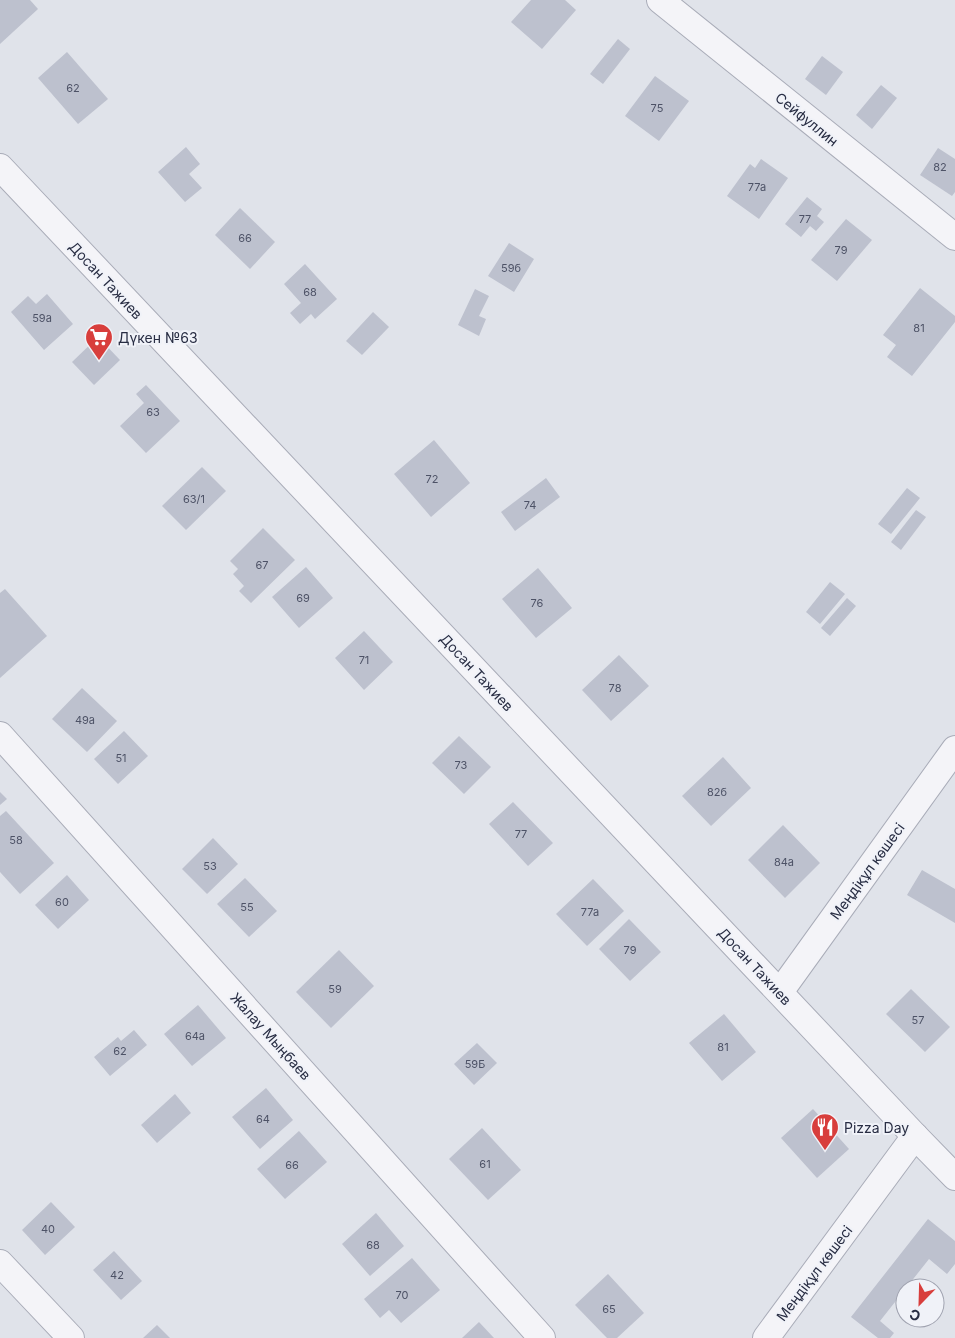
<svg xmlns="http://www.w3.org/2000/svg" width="955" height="1338" font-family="Inter,sans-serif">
	<rect width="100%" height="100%" fill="#e0e3ea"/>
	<g fill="#bdc1ce">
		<polygon points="0,0 30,0 38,9 0,44"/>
		<polygon points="531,0 565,0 576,10 542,49 511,22"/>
		<polygon points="618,39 630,49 603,84 590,74"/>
		<polygon points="67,52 108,99 78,124 38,78"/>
		<polygon points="822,56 843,72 826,95 805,79"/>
		<polygon points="655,76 689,101 659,141 625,116"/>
		<polygon points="881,85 897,98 872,129 856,115"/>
		<polygon points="186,147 200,164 189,174 202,188 185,202 158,172"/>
		<polygon points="938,148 955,159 955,192 952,196 920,175"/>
		<polygon points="761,159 788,178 759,219 727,196 750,164 755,168"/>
		<polygon points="807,197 822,209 817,216 824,222 816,231 810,226 801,237 785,224"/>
		<polygon points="240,208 275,242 250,269 215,235"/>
		<polygon points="846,219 872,240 837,281 811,260"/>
		<polygon points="509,243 534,259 514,292 488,276"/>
		<polygon points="305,264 337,299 315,319 311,314 300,324 290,313 301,303 284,284"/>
		<polygon points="920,288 955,316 955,322 912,376 887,357 896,345 883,335"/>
		<polygon points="475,289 489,296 479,316 486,319 479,336 458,325"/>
		<polygon points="47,294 73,324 44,350 11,312 28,296 36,304"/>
		<polygon points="373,312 389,327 362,355 346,341"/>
		<polygon points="98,337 120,360 94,385 72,362"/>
		<polygon points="146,385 180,421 146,453 120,426 144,403 136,394"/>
		<polygon points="434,440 470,483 431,517 394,474"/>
		<polygon points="202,467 226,491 186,530 162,506"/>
		<polygon points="546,478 560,497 515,531 501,512"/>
		<polygon points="907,488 920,498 891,534 878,524"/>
		<polygon points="916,510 926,517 901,550 891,542"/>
		<polygon points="263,528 295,560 251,603 239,591 244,586 233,574 238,569 230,561"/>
		<polygon points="306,567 333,598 299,628 272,597"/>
		<polygon points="538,568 572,608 536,638 502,599"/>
		<polygon points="830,582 845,594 820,624 806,612"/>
		<polygon points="5,589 47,636 0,678 0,593"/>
		<polygon points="847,598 856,606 830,636 821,628"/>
		<polygon points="364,631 393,662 364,690 335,658"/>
		<polygon points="619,655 649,686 611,721 582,690"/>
		<polygon points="82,688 117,721 87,752 52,719"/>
		<polygon points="124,731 148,756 118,784 94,759"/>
		<polygon points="459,736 491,767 464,794 432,763"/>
		<polygon points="723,757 751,788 711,826 682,796"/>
		<polygon points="0,792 7,799 0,805"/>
		<polygon points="513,802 553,843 528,866 489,824"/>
		<polygon points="6,811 54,863 20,894 0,872 0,816"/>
		<polygon points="783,825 820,863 785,898 748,860"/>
		<polygon points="213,838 238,864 207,894 182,869"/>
		<polygon points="922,870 955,889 955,923 907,895"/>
		<polygon points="67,875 89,900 58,929 35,905"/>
		<polygon points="245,878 277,911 249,937 217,904"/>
		<polygon points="593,879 624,911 587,946 556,914"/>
		<polygon points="629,919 661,952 630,981 599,949"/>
		<polygon points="339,950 374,986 331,1028 296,992"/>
		<polygon points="911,989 950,1027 925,1052 886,1014"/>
		<polygon points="198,1005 226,1038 192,1066 164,1034"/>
		<polygon points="724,1014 756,1052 722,1081 689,1043"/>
		<polygon points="134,1030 147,1045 110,1076 94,1057 118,1037 121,1041"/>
		<polygon points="477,1043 497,1063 474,1085 454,1064"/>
		<polygon points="266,1088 293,1120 260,1149 232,1117"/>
		<polygon points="175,1094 191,1113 157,1143 141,1125"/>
		<polygon points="813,1109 849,1149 817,1178 781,1138"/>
		<polygon points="482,1128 521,1170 488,1200 449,1159"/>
		<polygon points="299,1131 327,1162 285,1199 257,1169"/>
		<polygon points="51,1202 75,1227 45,1255 22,1230"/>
		<polygon points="376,1213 404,1246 370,1276 342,1244"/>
		<polygon points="928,1219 955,1241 955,1264 947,1274 929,1259 880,1321 894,1333 890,1338 878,1338 851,1317"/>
		<polygon points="114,1251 142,1281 121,1300 93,1270"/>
		<polygon points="412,1258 440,1290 401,1323 389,1310 380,1318 364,1299"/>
		<polygon points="608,1274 644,1313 617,1338 607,1338 575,1305"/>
		<polygon points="479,1322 494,1338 462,1338"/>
		<polygon points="157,1325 170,1338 143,1338"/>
	</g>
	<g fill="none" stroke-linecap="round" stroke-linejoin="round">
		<g stroke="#a9acb8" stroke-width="28">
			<g id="minor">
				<polyline points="660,0 955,237"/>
				<polyline points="0,167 915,1136 955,1177"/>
				<polyline points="0,735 542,1338"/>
				<polyline points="780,992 955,749"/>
				<polyline points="0,1263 71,1338"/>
				<polyline points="766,1338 915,1136"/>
			</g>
		</g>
		<use href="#minor" stroke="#f4f4f8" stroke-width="26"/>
	</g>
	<defs>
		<g id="supermarket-pin" transform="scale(1.4375)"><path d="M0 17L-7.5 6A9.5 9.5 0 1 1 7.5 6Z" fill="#d83e3c" stroke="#f0f2f8"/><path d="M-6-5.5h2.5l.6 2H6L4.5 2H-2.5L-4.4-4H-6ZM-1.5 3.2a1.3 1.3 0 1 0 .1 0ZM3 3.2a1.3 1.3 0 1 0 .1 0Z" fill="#fff"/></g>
		<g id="restaurant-pin" transform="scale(1.4375)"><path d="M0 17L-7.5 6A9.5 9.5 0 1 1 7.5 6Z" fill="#d83e3c" stroke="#f0f2f8"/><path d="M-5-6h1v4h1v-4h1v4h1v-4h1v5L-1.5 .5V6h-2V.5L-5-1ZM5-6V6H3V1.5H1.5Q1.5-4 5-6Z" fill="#fff"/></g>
	</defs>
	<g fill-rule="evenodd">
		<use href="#supermarket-pin" x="99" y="337"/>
		<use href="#restaurant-pin" x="825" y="1127"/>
	</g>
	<g text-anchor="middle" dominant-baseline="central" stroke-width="4" stroke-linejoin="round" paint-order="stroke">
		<g font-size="11" fill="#4d5266">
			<text x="73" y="88">62</text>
			<text x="657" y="108">75</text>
			<text x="940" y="167">82</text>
			<text x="757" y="187">77а</text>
			<text x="805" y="219">77</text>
			<text x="245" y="238">66</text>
			<text x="841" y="250">79</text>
			<text x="511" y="268">59б</text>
			<text x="310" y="292">68</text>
			<text x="42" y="318">59а</text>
			<text x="919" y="328">81</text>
			<text x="153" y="412">63</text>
			<text x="432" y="479">72</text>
			<text x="194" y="499">63/1</text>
			<text x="530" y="505">74</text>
			<text x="262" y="565">67</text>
			<text x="303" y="598">69</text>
			<text x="537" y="603">76</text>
			<text x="364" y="660">71</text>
			<text x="615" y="688">78</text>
			<text x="85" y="720">49а</text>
			<text x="121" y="758">51</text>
			<text x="461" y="765">73</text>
			<text x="717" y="792">82б</text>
			<text x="521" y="834">77</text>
			<text x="16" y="840">58</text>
			<text x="784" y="862">84а</text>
			<text x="210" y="866">53</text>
			<text x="62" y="902">60</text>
			<text x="247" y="907">55</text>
			<text x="590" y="912">77а</text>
			<text x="630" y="950">79</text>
			<text x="335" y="989">59</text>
			<text x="918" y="1020">57</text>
			<text x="195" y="1036">64а</text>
			<text x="723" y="1047">81</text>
			<text x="120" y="1051">62</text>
			<text x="475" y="1064">59Б</text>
			<text x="263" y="1119">64</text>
			<text x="485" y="1164">61</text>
			<text x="292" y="1165">66</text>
			<text x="48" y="1229">40</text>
			<text x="373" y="1245">68</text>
			<text x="117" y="1275">42</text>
			<text x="402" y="1295">70</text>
			<text x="609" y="1309">65</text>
		</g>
		<g font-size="14" fill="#282d43" stroke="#f0f2f8">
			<text transform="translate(807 119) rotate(39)">Сейфуллин</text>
			<text transform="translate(106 280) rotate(47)">Досан Тажиев</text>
			<text transform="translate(477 672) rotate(47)">Досан Тажиев</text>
			<text transform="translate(867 871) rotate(-54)">Меңдіқұл көшесі</text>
			<text transform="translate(755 966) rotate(47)">Досан Тажиев</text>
			<text transform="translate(271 1036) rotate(48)">Жалау Мыңбаев</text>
			<text transform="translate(814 1273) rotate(-53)">Меңдіқұл көшесі</text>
		</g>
		<g font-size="14" fill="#282d43" stroke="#f0f2f8" text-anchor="start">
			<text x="118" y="337">Дүкен №63</text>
			<text x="844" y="1127">Pizza Day</text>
		</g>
	</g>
	<g transform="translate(920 1303) rotate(203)"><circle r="24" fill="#f0f2f8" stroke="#a0a3b0"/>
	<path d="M0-4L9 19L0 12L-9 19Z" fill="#d83e3c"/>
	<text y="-8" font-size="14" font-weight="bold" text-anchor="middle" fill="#282d43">С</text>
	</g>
</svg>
